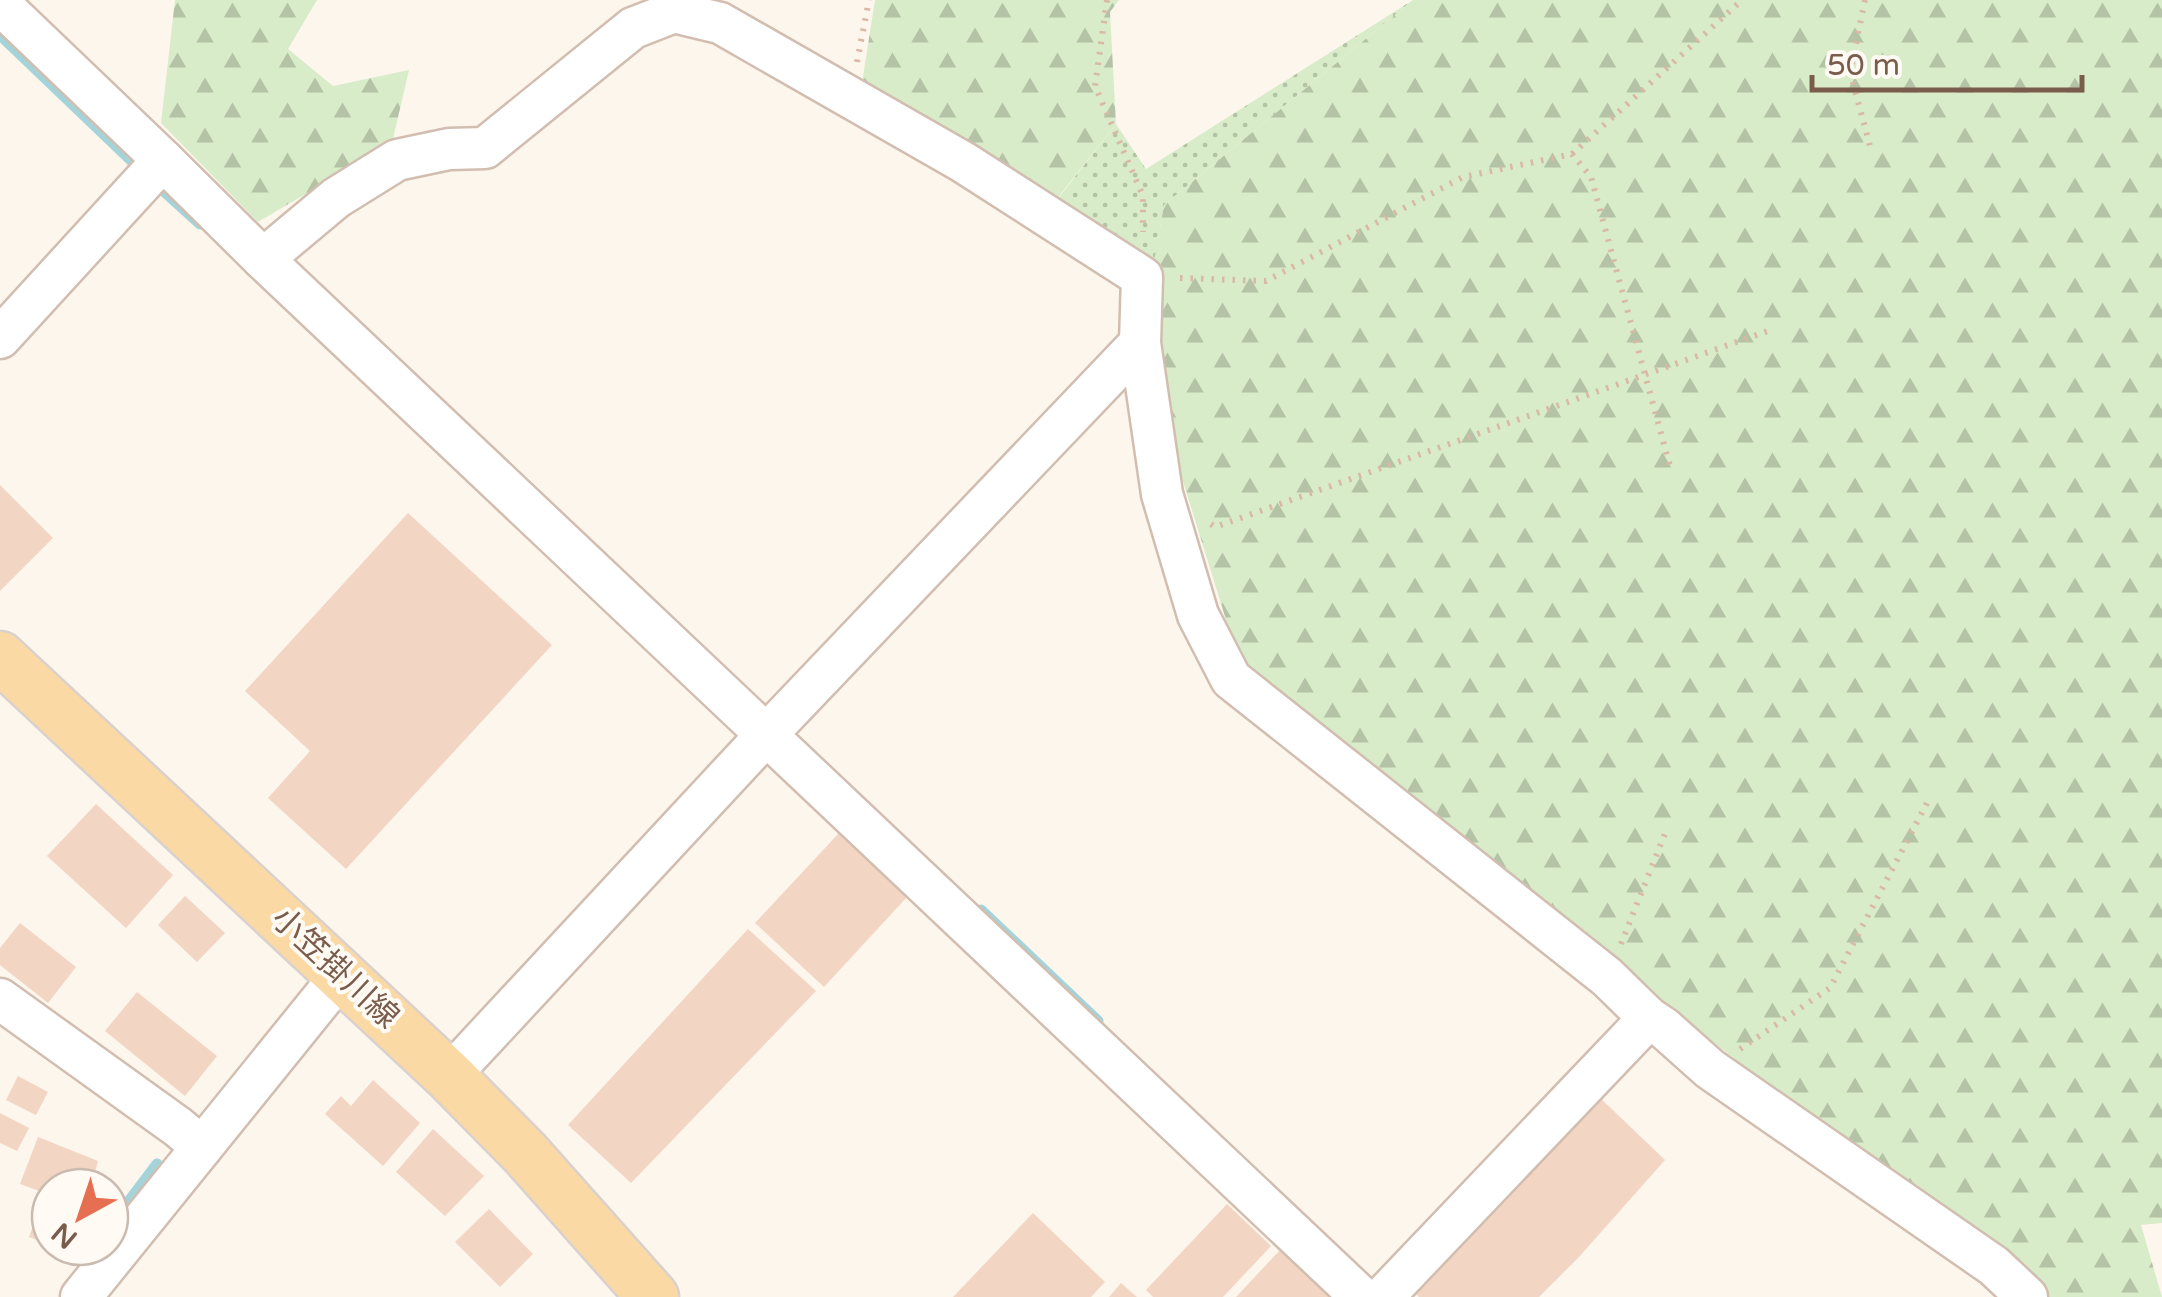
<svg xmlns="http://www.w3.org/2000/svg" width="2162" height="1297" font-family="'Varela Round','Noto Sans JP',sans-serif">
	<defs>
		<pattern id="grass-dots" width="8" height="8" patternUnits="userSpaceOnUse" patternTransform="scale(2.5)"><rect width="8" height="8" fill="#d8ecc9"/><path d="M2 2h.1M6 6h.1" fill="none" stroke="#b4c2a5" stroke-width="1.8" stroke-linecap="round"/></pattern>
		<pattern id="forest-firs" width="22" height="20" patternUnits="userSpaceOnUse" patternTransform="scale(2.5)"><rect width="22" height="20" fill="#d8ecc9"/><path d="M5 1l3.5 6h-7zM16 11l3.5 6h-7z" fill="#b4c2a5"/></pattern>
	</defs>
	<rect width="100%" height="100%" fill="#fdf6ec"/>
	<polygon fill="url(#grass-dots)" points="1413,0 1164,205 1154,265 1053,205 1116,124 1146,169"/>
	<g fill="url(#forest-firs)">
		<polygon points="175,0 317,0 288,49 333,86 409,70 392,143 258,222 161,123"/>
		<polygon points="875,0 1119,0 1110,12 1116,124 1045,214 861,89"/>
		<polygon points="1413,0 2162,0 2162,1223 2141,1225 2162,1297 2035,1297 1241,668 1140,343 1164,205"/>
	</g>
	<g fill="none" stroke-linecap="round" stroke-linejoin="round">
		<g stroke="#a5d3da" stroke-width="11">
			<polyline points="0,35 136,165"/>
			<polyline points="158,186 200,224"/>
			<polyline points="981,910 1098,1021"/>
			<polyline points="110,1226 157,1164"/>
		</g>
	</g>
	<g fill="#f3d5c3">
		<polygon points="0,485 53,538 0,591"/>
		<polygon points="408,513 552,645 346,869 268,798 310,751 245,691"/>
		<polygon points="96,804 173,875 126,928 47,856"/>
		<polygon points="839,833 907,897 824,987 755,923"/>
		<polygon points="185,896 225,933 197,962 158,925"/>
		<polygon points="20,923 76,967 48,1003 0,965 0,948"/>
		<polygon points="748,929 816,991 631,1183 568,1125"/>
		<polygon points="137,992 217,1056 185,1096 105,1031"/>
		<polygon points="18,1076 48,1092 36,1115 6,1100"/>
		<polygon points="373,1080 420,1123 383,1166 325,1114 341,1096 351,1106"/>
		<polygon points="1595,1093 1665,1160 1579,1257 1539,1297 1419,1297 1410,1289"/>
		<polygon points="0,1113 29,1128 17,1151 0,1143"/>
		<polygon points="433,1129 484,1176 445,1216 396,1172"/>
		<polygon points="38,1137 98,1161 91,1187 50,1187 50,1195 20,1184"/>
		<polygon points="1227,1204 1271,1246 1223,1297 1153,1297 1146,1290"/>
		<polygon points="40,1206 50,1210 50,1245 29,1237"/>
		<polygon points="489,1209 533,1254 500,1287 455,1242"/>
		<polygon points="1033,1213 1105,1282 1091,1297 953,1297"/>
		<polygon points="1281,1249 1333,1297 1236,1297"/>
		<polygon points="1121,1283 1137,1297 1109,1297"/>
	</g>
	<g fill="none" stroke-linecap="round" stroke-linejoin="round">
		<g stroke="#d1beb0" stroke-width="45">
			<g id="minor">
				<polyline points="0,4 163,160"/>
				<polyline points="263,259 1361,1297"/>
				<polyline points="0,338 163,160 263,259 336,198 397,160 449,149 485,148 633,28 674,12 720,23 963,162 1142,277 1140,343 1162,494 1198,615 1231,679 1607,977 1649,1018 1664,1028 1710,1069 1994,1266 2027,1297"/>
				<polyline points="0,999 178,1127 202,1147"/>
				<polyline points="449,1076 767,734 1140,343"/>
				<polyline points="81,1297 342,974"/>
				<polyline points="1383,1297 1649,1018"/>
			</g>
		</g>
		<g stroke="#dad1cd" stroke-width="55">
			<polyline id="major" points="0,657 449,1076 525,1153 653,1297"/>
		</g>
		<g stroke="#d9b8a5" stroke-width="6" stroke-dasharray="2.5 8" stroke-linecap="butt">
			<polyline points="1107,0 1095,86 1143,196 1143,232"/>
			<polyline points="1865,0 1850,72 1870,146"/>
			<polyline points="857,62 869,0"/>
			<polyline points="1572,154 1742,0"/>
			<polyline points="1180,278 1266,281 1463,177 1572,154 1591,177 1671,470"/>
			<polyline points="1211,524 1215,527 1768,331"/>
			<polyline points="1621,944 1666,831"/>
			<polyline points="1740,1049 1830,988 1928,801"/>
		</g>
		<use href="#minor" stroke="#fff" stroke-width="40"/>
		<use href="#major" stroke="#fbd9a5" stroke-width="50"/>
	</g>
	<g text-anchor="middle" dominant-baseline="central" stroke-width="8" stroke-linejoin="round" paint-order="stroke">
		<g font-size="32" fill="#7a5c4d" stroke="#fffaf3">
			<text transform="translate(335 968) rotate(43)">小笠掛川線</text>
		</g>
	</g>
	<g transform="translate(80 1217) rotate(220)"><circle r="48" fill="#fffaf3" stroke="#cabbb1" stroke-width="2.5"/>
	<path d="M0-8L18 38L0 25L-18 38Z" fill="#e76f51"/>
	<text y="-15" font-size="28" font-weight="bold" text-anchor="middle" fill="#7a5c4d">N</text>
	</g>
	<path d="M1812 75v15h270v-15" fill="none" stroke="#7a5c4d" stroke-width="5"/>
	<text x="1827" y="75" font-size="30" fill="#7a5c4d" stroke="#fffaf3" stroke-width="8" paint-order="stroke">50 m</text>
</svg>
